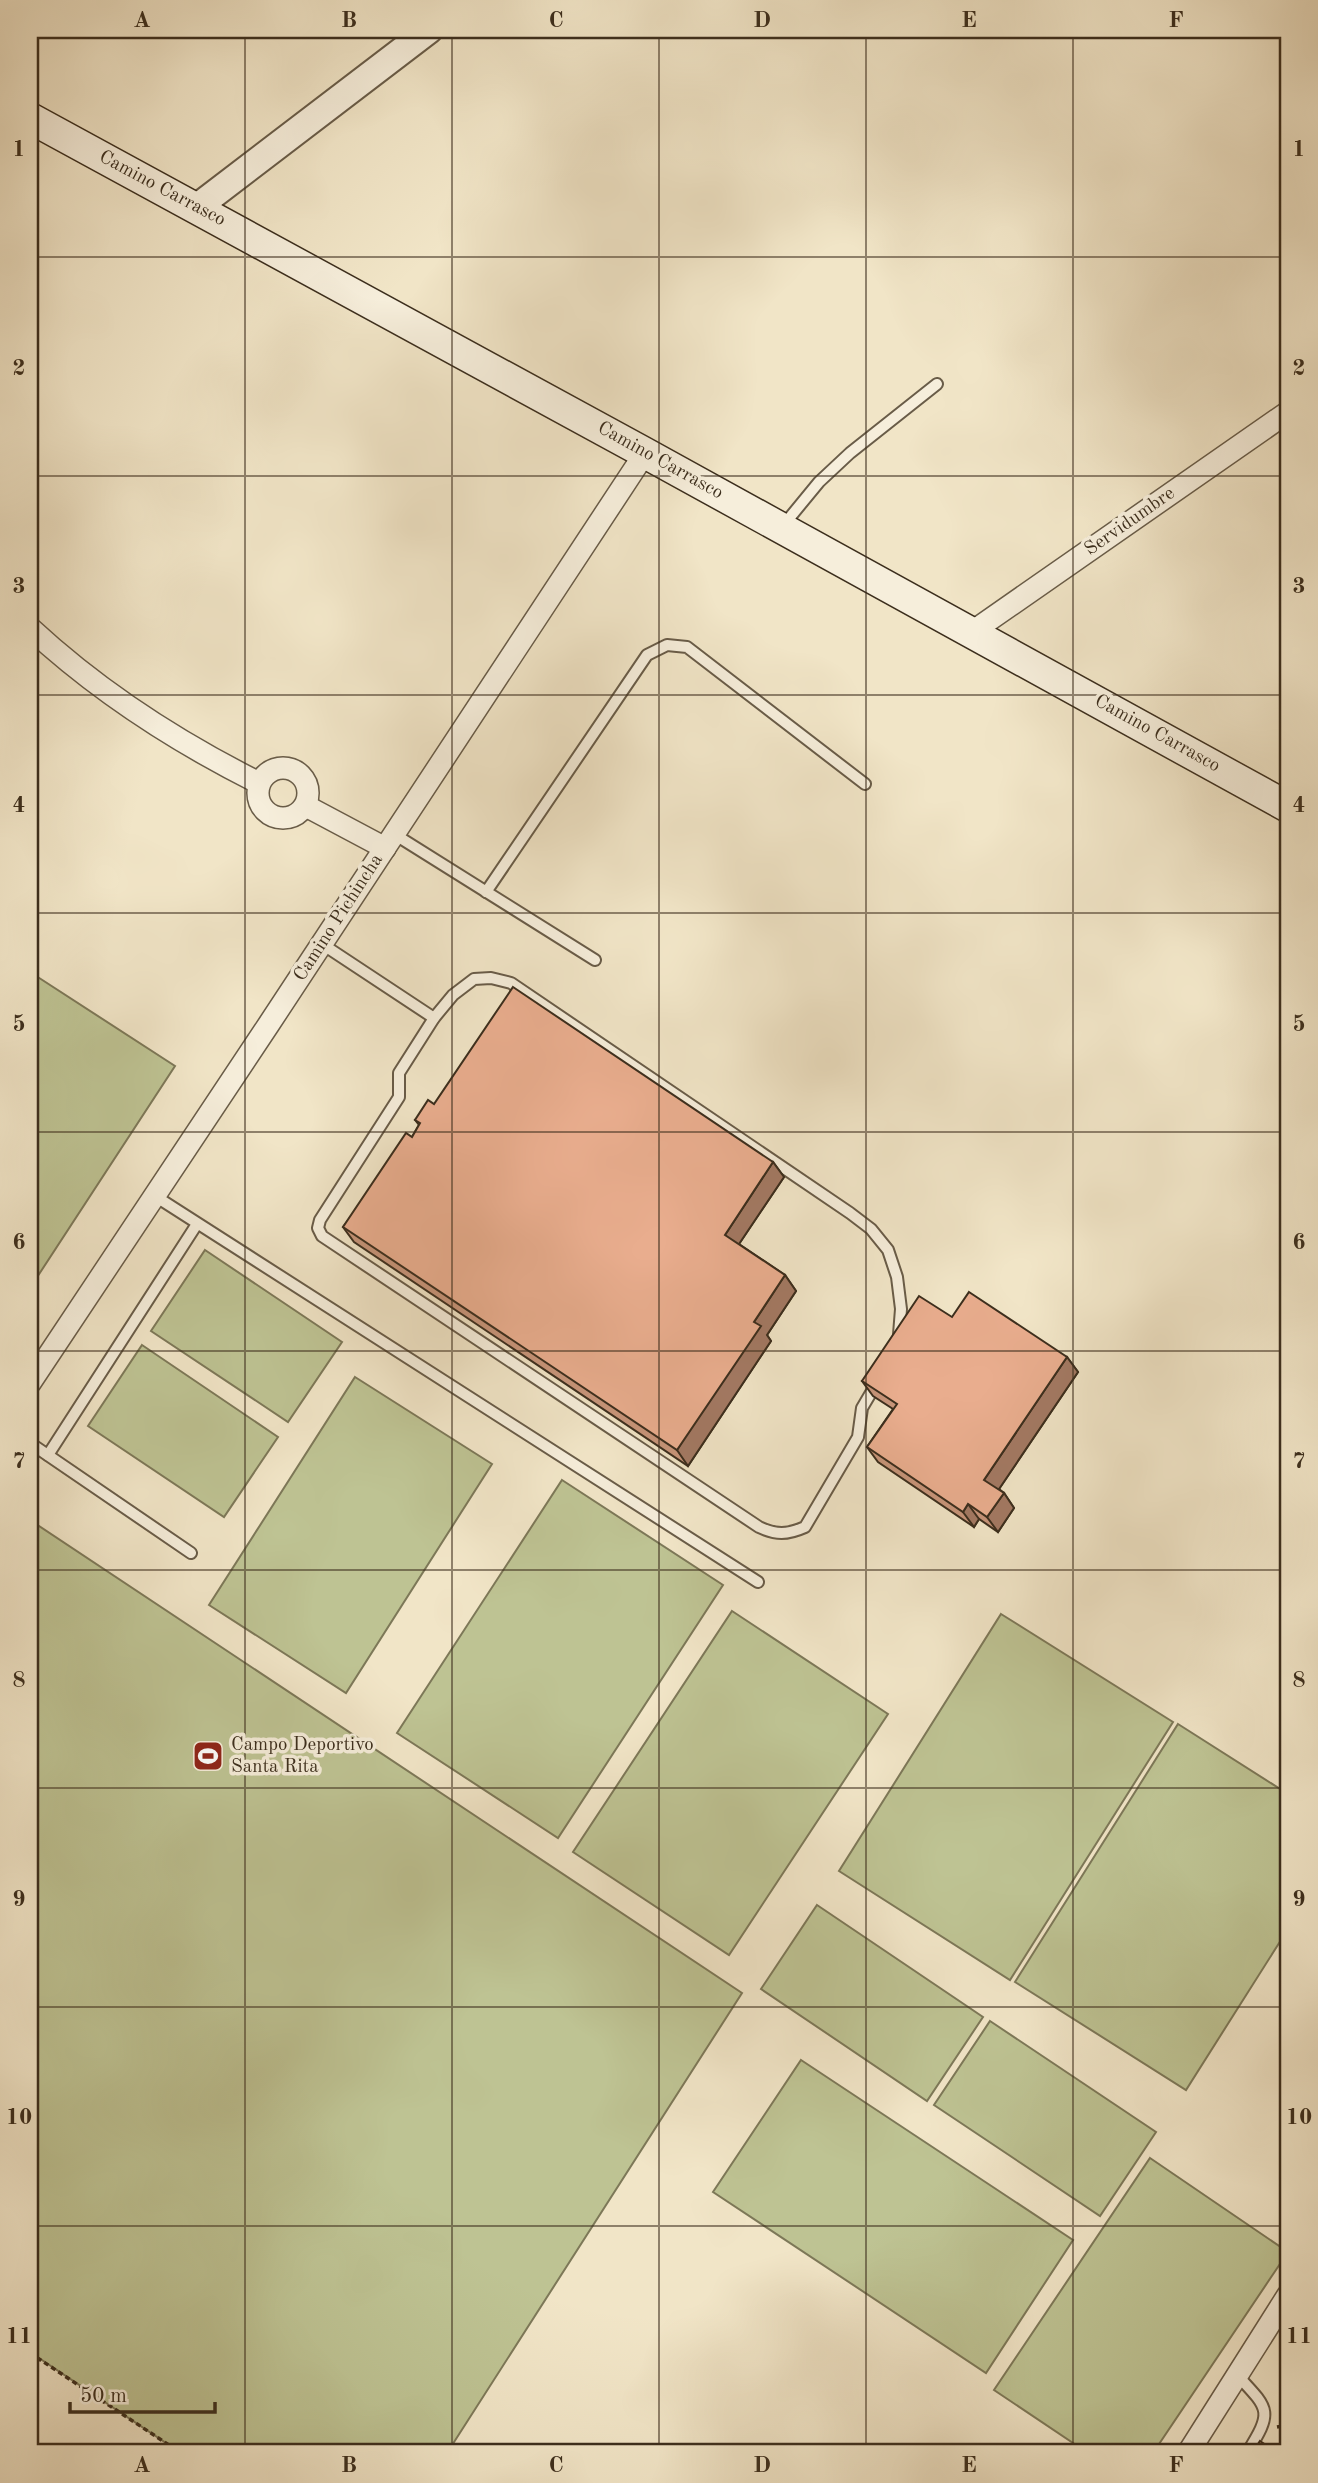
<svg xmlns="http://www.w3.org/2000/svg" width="1318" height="2483" font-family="'Old Standard TT',serif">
	<rect width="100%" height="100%" fill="#f1e5c7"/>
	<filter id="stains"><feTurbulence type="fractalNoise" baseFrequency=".00286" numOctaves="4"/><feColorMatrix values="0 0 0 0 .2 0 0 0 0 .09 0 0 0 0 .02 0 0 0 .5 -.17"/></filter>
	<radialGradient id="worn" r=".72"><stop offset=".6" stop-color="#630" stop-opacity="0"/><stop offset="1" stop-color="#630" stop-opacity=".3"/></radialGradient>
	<g fill="#bec393" stroke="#7d7858" stroke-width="2">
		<polygon points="30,972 175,1066 30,1288"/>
		<polygon points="205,1250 342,1342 288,1422 151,1331"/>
		<polygon points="142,1345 278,1437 224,1517 88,1426"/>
		<polygon points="355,1377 492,1464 346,1693 209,1605"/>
		<polygon points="562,1480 723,1585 558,1838 397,1733"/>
		<polygon points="30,1520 742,1993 447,2453 181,2453 30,2352"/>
		<polygon points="732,1611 888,1714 729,1955 573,1852"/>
		<polygon points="1001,1614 1173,1722 1010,1980 839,1871"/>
		<polygon points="1178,1724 1288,1794 1288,1929 1186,2090 1015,1982"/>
		<polygon points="817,1905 983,2017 927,2101 761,1989"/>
		<polygon points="990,2021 1156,2132 1100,2216 934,2105"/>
		<polygon points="801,2060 1073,2240 986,2373 713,2192"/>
		<polygon points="1150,2158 1288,2252 1153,2453 1088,2453 994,2390"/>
	</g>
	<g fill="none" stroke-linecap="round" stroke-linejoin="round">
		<g stroke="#695c48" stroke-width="14">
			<g id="service">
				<polyline points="782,527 819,482 850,453 937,384"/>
				<polyline points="394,834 595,960"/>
				<polyline points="486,892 647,655 667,645 687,647 865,784"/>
				<polyline points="322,944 434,1018"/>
				<path d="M491 978 511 983 850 1213 871 1229 888 1250 897 1277 901 1309 898 1347 862 1408 858 1437 805 1527C787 1535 776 1535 759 1527L322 1236 318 1228 320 1220 399 1097V1073L434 1018 453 995 474 979Z"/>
				<polyline points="155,1196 758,1582"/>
				<polyline points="30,1443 191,1553"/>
				<polyline points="48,1455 197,1224"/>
				<path d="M1237 2375C1270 2410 1273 2411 1247 2453"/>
			</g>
		</g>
		<g stroke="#695c48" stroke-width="24">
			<g id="minor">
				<path d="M30 628C98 691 177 742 259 783"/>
				<polyline points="972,632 1288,412"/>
				<circle cx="283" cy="793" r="25"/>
				<polyline points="306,806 385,848"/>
				<polyline points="30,1383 269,1024 645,453"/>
				<polyline points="1188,2453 1288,2295"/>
			</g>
		</g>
		<g stroke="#695c48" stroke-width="30">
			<polyline id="tertiary" points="196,208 429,30"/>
		</g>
		<g stroke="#3c2e1d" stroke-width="33">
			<polyline id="secondary" points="30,118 645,453 1288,807"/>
		</g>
		<g stroke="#3c2e1d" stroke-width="3.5" stroke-dasharray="5 3.5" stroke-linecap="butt">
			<polyline points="30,2353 181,2453"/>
			<polyline points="1277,2427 1288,2425"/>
		</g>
		<use href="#service" stroke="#f6eedb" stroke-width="10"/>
		<use href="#minor" stroke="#f6eedb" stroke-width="21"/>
		<use href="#tertiary" stroke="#f6eedb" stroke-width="26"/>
		<use href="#secondary" stroke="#f6eedb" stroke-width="30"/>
	</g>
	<g fill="#c8957a" stroke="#3c2e1d" stroke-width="2">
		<polygon points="434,1104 773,1162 784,1177 739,1244 785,1275 796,1291 767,1335 771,1341 688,1466 354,1242 343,1227 412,1137 419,1125 415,1120"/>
		<polygon points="952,1317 1067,1357 1078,1372 999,1489 1004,1493 1014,1508 998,1532 979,1519 974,1527 878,1462 867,1447 893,1409 873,1396 862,1381"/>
	</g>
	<g fill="#a37963" stroke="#3c2e1d" stroke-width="2">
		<polygon points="773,1162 784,1177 735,1250 725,1235"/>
		<polygon points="785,1275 796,1291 767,1335 771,1341 688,1466 677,1450 754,1322"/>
		<polygon points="1067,1357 1078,1372 995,1495 984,1480"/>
		<polygon points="1004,1493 1014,1508 998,1532 987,1517"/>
		<polygon points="968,1504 979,1519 974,1527 963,1512"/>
	</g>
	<g fill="#e9ad8e" stroke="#3c2e1d" stroke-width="2">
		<polygon points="513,987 773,1162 725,1235 785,1275 754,1322 761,1326 677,1450 343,1227 406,1133 412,1137 420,1123 415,1120 428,1100 434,1104"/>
		<polygon points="969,1292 1067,1357 984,1480 1004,1493 987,1517 968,1504 963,1512 867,1447 897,1404 862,1381 919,1296 952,1317"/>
		<polygon points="1260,2441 1278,2453 1252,2453"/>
	</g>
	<path fill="none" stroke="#3c2e1d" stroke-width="2" stroke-opacity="0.55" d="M245 30V2453M452 30V2453M659 30V2453M866 30V2453M1073 30V2453M30 257H1288M30 476H1288M30 695H1288M30 913H1288M30 1132H1288M30 1351H1288M30 1570H1288M30 1788H1288M30 2007H1288M30 2226H1288"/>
	<defs>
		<g id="stadium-square" transform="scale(1.575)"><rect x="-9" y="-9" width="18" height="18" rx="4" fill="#8f2418" stroke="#f6eedb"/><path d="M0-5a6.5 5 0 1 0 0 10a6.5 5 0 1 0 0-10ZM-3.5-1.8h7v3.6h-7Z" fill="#fff"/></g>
	</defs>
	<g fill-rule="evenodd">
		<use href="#stadium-square" x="208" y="1756"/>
	</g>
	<g text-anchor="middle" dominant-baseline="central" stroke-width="7" stroke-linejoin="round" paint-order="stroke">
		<g font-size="19" fill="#3c2e1d" stroke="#f6eedb">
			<text transform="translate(162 189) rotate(28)">Camino Carrasco</text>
			<text transform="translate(660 461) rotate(29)">Camino Carrasco</text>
			<text transform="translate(1130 522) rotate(-35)">Servidumbre</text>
			<text transform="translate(1157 734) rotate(29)">Camino Carrasco</text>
			<text transform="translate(339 918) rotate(-57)">Camino Pichincha</text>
		</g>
		<g font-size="19" fill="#3c2e1d" stroke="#f6eedb" text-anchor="start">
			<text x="231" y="1745">Campo Deportivo<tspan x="231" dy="22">Santa Rita</tspan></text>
		</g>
	</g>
	<rect width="1318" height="2483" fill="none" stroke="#f1e5c7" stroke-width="77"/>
	<path d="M70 2402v10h145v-10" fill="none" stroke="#3c2e1d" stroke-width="3.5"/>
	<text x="80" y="2402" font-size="21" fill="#3c2e1d" stroke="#f6eedb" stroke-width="5" paint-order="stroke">50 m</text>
	<rect x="38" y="38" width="1242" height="2406" fill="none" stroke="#3c2e1d" stroke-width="2.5"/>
	<g font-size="23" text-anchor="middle" font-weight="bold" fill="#3c2e1d">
		<text x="142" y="27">A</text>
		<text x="349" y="27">B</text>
		<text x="556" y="27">C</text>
		<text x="762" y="27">D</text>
		<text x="969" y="27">E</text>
		<text x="1176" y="27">F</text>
		<text x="19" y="156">1</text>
		<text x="1299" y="156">1</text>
		<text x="19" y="375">2</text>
		<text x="1299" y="375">2</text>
		<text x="19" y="593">3</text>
		<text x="1299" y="593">3</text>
		<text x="19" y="812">4</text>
		<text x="1299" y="812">4</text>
		<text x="19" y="1031">5</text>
		<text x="1299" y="1031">5</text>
		<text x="19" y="1249">6</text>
		<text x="1299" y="1249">6</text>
		<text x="19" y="1468">7</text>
		<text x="1299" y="1468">7</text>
		<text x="19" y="1687">8</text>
		<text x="1299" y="1687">8</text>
		<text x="19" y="1906">9</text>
		<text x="1299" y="1906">9</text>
		<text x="19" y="2124">10</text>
		<text x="1299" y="2124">10</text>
		<text x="19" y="2343">11</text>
		<text x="1299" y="2343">11</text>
		<text x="142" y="2472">A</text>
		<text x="349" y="2472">B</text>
		<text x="556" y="2472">C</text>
		<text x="762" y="2472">D</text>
		<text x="969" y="2472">E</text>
		<text x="1176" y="2472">F</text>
	</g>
	<rect width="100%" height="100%" filter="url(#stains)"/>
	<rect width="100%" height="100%" fill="url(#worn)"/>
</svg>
